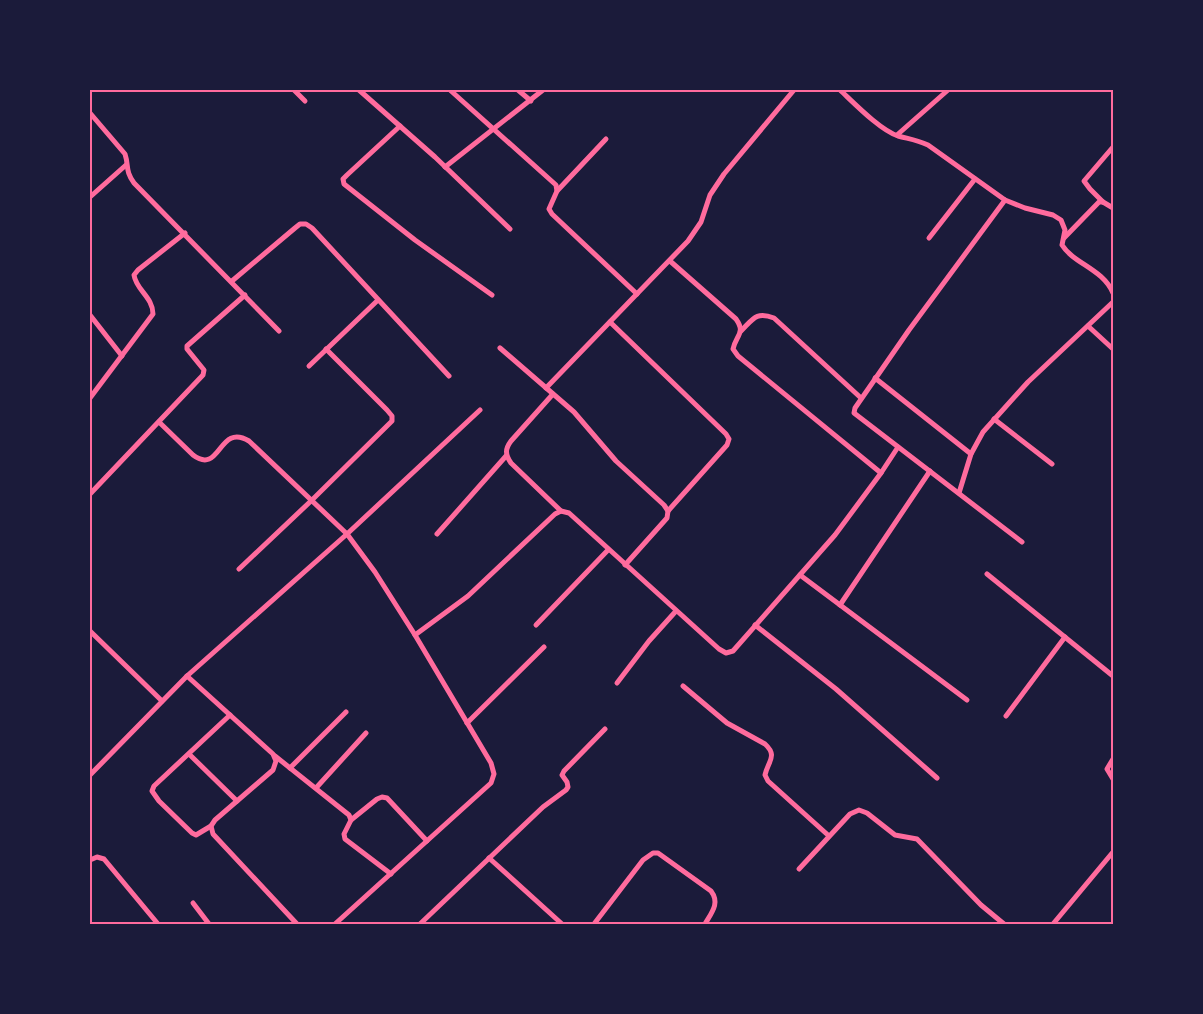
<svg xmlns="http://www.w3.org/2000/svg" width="1203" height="1014" font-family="'Roboto Condensed',sans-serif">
	<rect width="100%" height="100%" fill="#1b1b3a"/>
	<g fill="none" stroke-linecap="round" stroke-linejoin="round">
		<g stroke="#ff6b9d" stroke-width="5">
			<polyline points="294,90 305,101"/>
			<polyline points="359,90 435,157 510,229"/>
			<polyline points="450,90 556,185 557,191 549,209 552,214 637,294"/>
			<polyline points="518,90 531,101"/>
			<path d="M840 90C854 103 880 130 898 136 909 139 917 140 928 145L1005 200 1025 208 1053 215 1061 220 1065 230 1062 245C1074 264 1103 269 1113 293"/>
			<path d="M90 113 125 154C129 166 125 171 134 183L279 331"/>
			<polyline points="400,126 347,175 343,179 344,184 415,240 492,295"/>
			<polyline points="897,135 948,90"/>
			<polyline points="445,167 543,90"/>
			<polyline points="557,191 606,139"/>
			<polyline points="90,197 126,165"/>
			<polyline points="1005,200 909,330 855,408 854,413 1022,542"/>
			<polyline points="1103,202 1090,189 1084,181 1113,147"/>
			<polyline points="929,238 975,179"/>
			<polyline points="1064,238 1099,202 1103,202 1113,208"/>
			<path d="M670 261 736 319C746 333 736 335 733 349L738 356 881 473"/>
			<polyline points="232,281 295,228 300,224 306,224 312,228 449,376"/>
			<polyline points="90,315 122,356"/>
			<polyline points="610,322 726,434 729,439 727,445 668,511"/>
			<polyline points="1088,326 1113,349"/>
			<path d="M741 331C753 319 756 311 774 318L861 398"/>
			<polyline points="500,348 574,412 616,461 664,505 668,511 667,518 625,565"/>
			<polyline points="309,366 378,300"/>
			<polyline points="875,378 971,454"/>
			<polyline points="546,388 688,241 701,222 710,195 724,174 794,90"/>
			<path d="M553 394 511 441C505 449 505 454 511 463L561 511"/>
			<path d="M90 398 153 314C153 297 136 290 134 275L138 270 185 233"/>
			<polyline points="994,419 1052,464"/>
			<path d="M159 422 193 455C221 476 218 422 249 441L347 534 375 572 415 635 491 763 494 774 491 783 335 924"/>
			<polyline points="959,493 971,454 983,432 1028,382 1113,302"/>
			<polyline points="90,494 203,375 204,370 187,349 187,346 245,295"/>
			<polyline points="437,534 506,456"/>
			<polyline points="239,569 312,500 392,421 392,416 387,410 326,349"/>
			<polyline points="987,574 1113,676"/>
			<polyline points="800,575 967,700"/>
			<polyline points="840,605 930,471"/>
			<polyline points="536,625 608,550"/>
			<polyline points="755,625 836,689 937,778"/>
			<polyline points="90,631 162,701"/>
			<polyline points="415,635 468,596 555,514 561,511 569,513 719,649 726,653 733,651 835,535 881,473 898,447"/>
			<polyline points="187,676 273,754 276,761 273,770 215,820 211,826 213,834 297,924"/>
			<polyline points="617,683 649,641 676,611"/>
			<path d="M683 686 727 723 765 744C778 756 768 761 765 775L768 781 829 836"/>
			<polyline points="1006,716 1065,637"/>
			<polyline points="467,723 544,647"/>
			<polyline points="189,754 237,801"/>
			<polyline points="275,756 349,815 351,820 344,834 345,839 391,874"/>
			<polyline points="1113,759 1107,769 1113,779"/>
			<polyline points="290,768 346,712"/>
			<polyline points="90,775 187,676 347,534 480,410"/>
			<polyline points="316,788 366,733"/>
			<polyline points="351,820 377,799 382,797 387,798 427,841"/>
			<polyline points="211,826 196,835 192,833 159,801 152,791 154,786 230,715"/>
			<polyline points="489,858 562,924"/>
			<polyline points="90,860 97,857 104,859 158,924"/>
			<polyline points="799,869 850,814 859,810 867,813 895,835 917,839 981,905 1004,924"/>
			<polyline points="193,903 209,924"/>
			<polyline points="420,924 543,807 566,790 568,787 567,782 562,775 564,771 605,729"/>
			<path d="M594 924 643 860 653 853H658L711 891C720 903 712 912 705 924"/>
			<polyline points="1053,924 1113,852"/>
		</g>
	</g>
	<rect width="1203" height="1014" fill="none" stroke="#1b1b3a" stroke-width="182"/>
	<rect x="91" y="91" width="1021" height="832" fill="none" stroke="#ff6b9d" stroke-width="2"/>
</svg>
